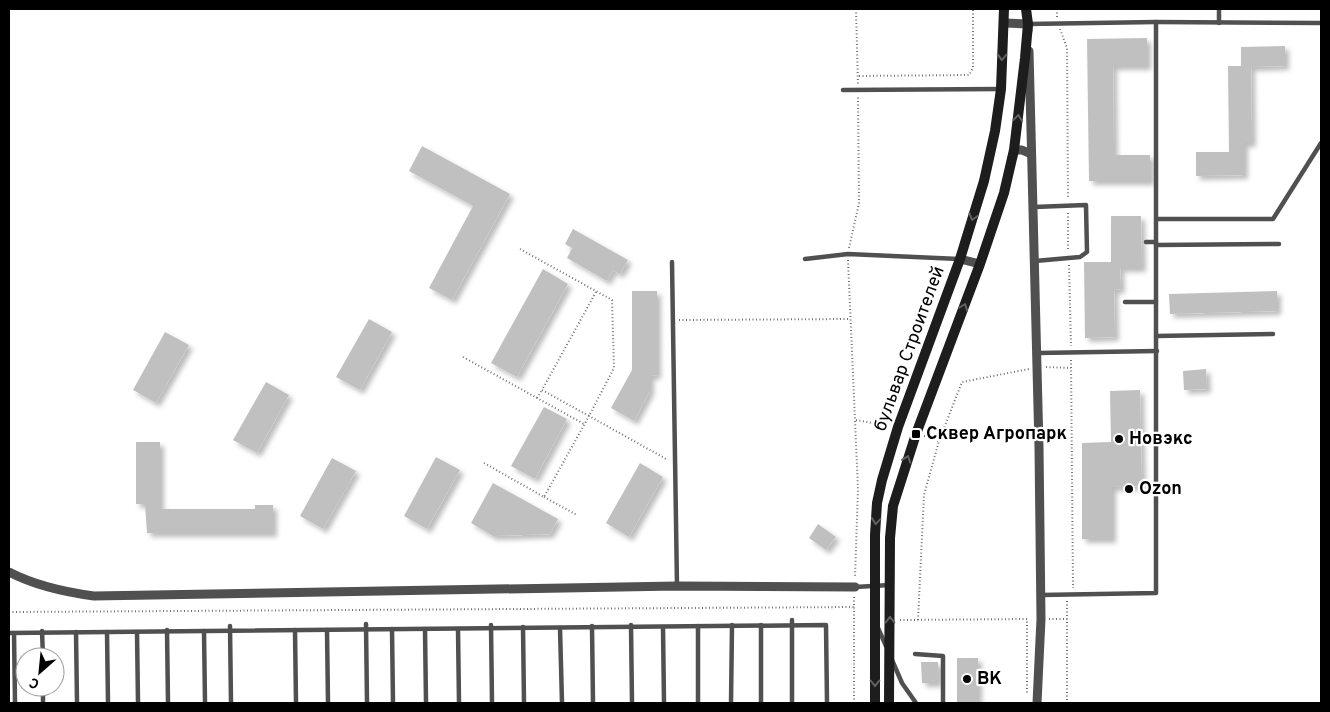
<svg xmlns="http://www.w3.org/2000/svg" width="1330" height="712" font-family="Overpass,sans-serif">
	<defs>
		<filter id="shadow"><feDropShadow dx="4" dy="4" stdDeviation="2.5" flood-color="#0004"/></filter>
	</defs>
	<rect width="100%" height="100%" fill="#fff"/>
	<g fill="#c0c0c0" filter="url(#shadow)">
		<polygon points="1147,38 1147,66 1113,66 1114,155 1150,155 1150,181 1089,181 1087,39"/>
		<polygon points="1285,46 1285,66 1251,67 1252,143 1244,143 1244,175 1196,176 1196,152 1229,152 1228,66 1241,66 1241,47"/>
		<polygon points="422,146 510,194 452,300 429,288 473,206 409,171"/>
		<polygon points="1111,216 1141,216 1142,268 1120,268 1121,289 1114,290 1115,337 1085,338 1084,262 1111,262"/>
		<polygon points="573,229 628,260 620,274 613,270 607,281 567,258 572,248 565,244"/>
		<polygon points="543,269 568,284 517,377 491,363"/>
		<polygon points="632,291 657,291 657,375 650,376 650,391 634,421 611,408 632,370"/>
		<polygon points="1277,291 1277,311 1170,314 1169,294"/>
		<polygon points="369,319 392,332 360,390 336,377"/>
		<polygon points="165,332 189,345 156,403 133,390"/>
		<polygon points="1206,369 1207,389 1184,390 1183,371"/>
		<polygon points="266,382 289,395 257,453 233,440"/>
		<polygon points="1140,390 1142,486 1112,487 1112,539 1082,539 1082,443 1111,442 1110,391"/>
		<polygon points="544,407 567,419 535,479 511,466"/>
		<polygon points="136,442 160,442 160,509 255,509 255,505 273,505 273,533 147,533 145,504 136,504"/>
		<polygon points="436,457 460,470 427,529 404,516"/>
		<polygon points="332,458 356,471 323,529 300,516"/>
		<polygon points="640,463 663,477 629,537 606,523"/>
		<polygon points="493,483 558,519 550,534 493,536 471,523"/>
		<polygon points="818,524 836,537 826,550 809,538"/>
		<rect x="957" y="658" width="21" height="45"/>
		<polygon points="921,662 938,662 938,683 922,683"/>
	</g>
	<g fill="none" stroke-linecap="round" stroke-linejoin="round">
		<g stroke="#727272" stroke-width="2" stroke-dasharray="1 2.5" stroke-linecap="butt">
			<polyline points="856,9 858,84"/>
			<polyline points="1057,9 1057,18"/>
			<polyline points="1060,29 1067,48 1068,198"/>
			<polyline points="859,76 969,75 973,68 973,9"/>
			<polyline points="1068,213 1068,251"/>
			<polyline points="849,248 859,203 858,96"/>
			<polyline points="520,249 612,300 614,368 589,416 542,390 596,292"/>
			<polyline points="848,260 858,489 855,577"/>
			<polyline points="1069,265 1071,346"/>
			<polyline points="679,320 849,319"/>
			<polyline points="463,357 584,424"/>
			<polyline points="1071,360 1073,588"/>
			<polyline points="1046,367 1071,368"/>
			<polyline points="537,398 542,390"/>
			<polyline points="856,420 889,426"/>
			<polyline points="924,436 939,441"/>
			<polyline points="484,463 544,497 589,416 668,460"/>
			<polyline points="544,497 577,515"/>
			<polyline points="1067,601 1067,703"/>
			<polyline points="9,612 854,607"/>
			<polyline points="1049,619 1067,619"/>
			<polyline points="900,620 1027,619 1027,693"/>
			<polyline points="918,620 924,495 939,441 962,382 1029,369"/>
			<polyline points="854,703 854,597"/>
		</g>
		<g stroke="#505050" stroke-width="4.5">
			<polyline points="1219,23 1219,9"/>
			<polyline points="1028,24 1156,22 1321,23"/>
			<polyline points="843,90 1001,89"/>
			<polyline points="1034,207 1086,205 1087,252 1080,257 1035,261"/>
			<polyline points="1157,219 1273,219 1321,143"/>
			<polyline points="1146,242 1156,242"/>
			<polyline points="1156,245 1279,244"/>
			<polyline points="805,259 848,254 959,259"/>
			<polyline points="672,262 677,586"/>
			<polyline points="1125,302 1156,302"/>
			<polyline points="1156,336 1273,334"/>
			<polyline points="1038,353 1157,351"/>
			<polyline points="855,587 890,585"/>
			<polyline points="1041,595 1156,593 1156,22"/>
			<polyline points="366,624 367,703"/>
			<polyline points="491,625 492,703"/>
			<polyline points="631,625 632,703"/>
			<polyline points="230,626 231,703"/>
			<polyline points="592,626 593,703"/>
			<polyline points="523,627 524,703"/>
			<polyline points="663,627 664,703"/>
			<polyline points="560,628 562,703"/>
			<polyline points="878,628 886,646"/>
			<polyline points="392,629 393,703"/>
			<polyline points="425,629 426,703"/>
			<polyline points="458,629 459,703"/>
			<polyline points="167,630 168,703"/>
			<polyline points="295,630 296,703"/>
			<polyline points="327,630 328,703"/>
			<polyline points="42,631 43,657"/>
			<polyline points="204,631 205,703"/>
			<polyline points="76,632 77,703"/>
			<polyline points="107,632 108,703"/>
			<polyline points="137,632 138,703"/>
			<polyline points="9,633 826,625 827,703"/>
			<polyline points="14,633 15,703"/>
			<polyline points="915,654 943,656 943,703"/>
			<polyline points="892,660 902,683 916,703"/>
			<polyline points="43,687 43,703"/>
			<polyline points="698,703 698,626"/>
			<polyline points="731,703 732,625"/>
			<polyline points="761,703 761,625"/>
			<polyline points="792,703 792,620"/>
		</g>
		<g stroke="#505050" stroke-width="9">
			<polyline points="1004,23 1028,24 1028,31"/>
			<polyline points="1029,51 1039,447 1041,619 1037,703"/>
			<polyline points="1014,150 1022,150 1031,154"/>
			<polyline points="960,259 980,264"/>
			<path d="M9 572C36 586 64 592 94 596L677 586 855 587"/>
		</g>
		<g stroke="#1d1d1d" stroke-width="10">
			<polyline points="875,703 875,535 877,503 882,480 898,427 960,259 984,181 995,131 1001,89 1004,9"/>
			<polyline points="889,703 890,538 893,506 916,434 980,264 1004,193 1014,150 1025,58 1028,24 1026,9"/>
		</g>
	</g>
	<defs><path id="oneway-chevron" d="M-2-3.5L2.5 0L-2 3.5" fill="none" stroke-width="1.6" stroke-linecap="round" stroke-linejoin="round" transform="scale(1.25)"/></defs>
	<g stroke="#616161">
		<use href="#oneway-chevron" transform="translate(1002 57) rotate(92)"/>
		<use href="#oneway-chevron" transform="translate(1018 118) rotate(-83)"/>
		<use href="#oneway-chevron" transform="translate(973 217) rotate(106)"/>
		<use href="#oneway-chevron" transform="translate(964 307) rotate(-69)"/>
		<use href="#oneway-chevron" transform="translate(907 459) rotate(-71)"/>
		<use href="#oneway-chevron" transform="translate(876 521) rotate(95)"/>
		<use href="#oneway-chevron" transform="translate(890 620) rotate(-90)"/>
		<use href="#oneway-chevron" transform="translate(875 683) rotate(90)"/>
	</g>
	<g fill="#000" stroke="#fff" stroke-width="2">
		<rect x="911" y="429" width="10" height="10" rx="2.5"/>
		<circle cx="1119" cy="439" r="5"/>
		<circle cx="1129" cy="489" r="5"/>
		<circle cx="967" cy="679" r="5"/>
	</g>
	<g text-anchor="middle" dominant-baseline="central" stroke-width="4.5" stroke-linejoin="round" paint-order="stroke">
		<g font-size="18" fill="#000" stroke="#fff">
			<text transform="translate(910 349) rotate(-70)">бульвар Строителей</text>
		</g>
		<g font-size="18" font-weight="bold" fill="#000" stroke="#fff" text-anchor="start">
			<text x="926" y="434">Сквер Агропарк</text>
			<text x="1129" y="439">Новэкс</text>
			<text x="1139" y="489">Ozon</text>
			<text x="977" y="679">ВК</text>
		</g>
	</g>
	<rect width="1330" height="712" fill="none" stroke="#000000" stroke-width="20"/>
	<g transform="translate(40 672) rotate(207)"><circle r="24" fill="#ffffff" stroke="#999999"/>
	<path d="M0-4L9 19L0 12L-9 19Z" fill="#000000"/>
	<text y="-8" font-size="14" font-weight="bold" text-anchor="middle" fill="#000000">С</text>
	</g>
</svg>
